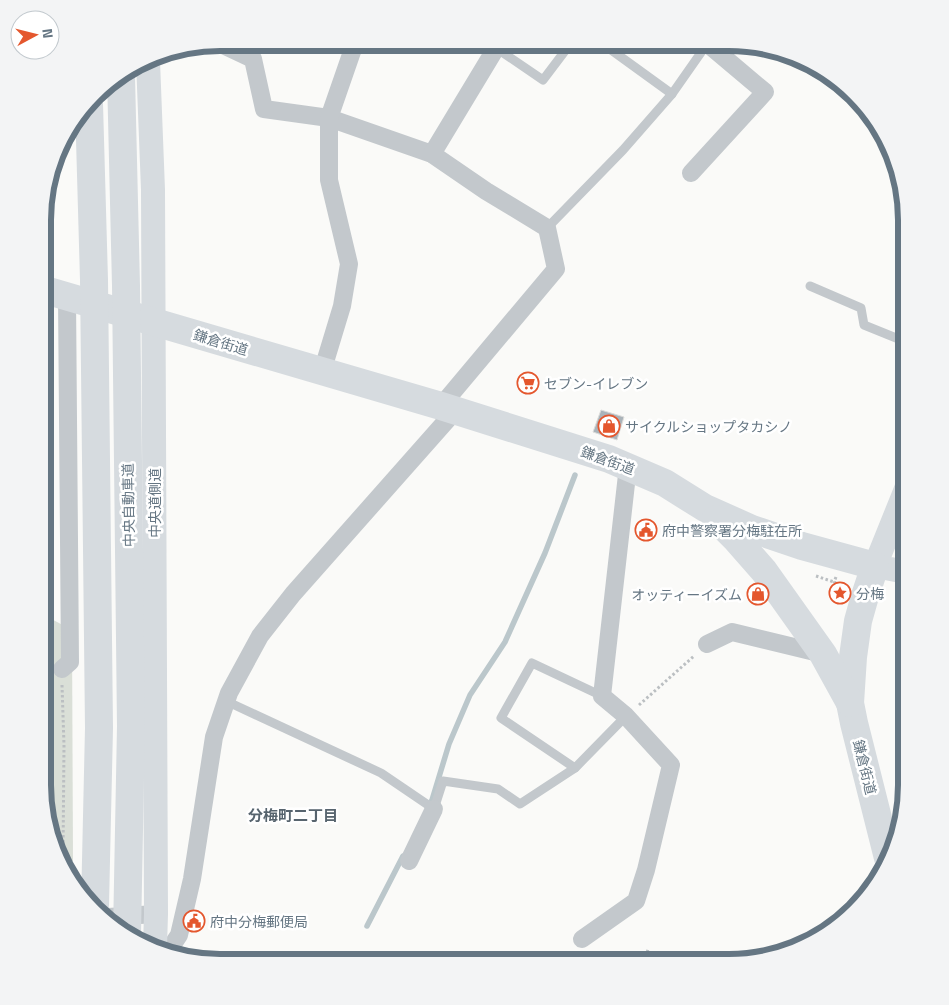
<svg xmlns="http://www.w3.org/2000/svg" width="949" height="1005" font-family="'Titillium Web','Noto Sans JP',sans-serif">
	<rect width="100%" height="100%" fill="#fafaf8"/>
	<polygon fill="#dadfd7" points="44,615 72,630 73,861 65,861 43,796"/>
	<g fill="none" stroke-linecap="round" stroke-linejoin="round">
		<g stroke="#bbc7cb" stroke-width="5.5">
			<polyline points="429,806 432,800 449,744 470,695 505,642 545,553 575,475"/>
			<polyline points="367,926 403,856"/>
		</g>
	</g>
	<polygon fill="#aab3b9" stroke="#dcdcda" points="601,410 624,417 617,440 593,432"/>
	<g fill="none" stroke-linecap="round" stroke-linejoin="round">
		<g stroke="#bbbfc2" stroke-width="3" stroke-dasharray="2.5 2.5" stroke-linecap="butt">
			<polyline points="816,576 834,582"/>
			<polyline points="836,577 834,582 844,587"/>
			<polyline points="44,650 52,655"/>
			<polyline points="62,685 64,745 63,857"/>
			<polyline points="639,705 694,656"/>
			<polyline points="645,962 648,949"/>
		</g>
		<g stroke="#c3c8cc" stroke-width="9">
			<polyline points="603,44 672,94"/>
			<polyline points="496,48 543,80 571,43"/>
			<polyline points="547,228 623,150 672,94 707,44"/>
			<polyline points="810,286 861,308 864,325 906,342"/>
			<polyline points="226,701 381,773 434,809 443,781 498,789 520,804 575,768 626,716"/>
			<polyline points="575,768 501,718 532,663 602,696"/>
		</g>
		<g stroke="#c3c8cc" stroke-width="18">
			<polyline points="219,43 253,59 264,109 329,118 432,154 486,191 547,228 556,269 441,406"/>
			<polyline points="432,154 499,43"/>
			<polyline points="691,173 765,92 708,44"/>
			<polyline points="322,372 342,306 349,264 329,180 329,118 355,43"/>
			<polyline points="707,644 732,632 823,654"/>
			<polyline points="62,669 70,662 67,297"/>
			<polyline points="409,861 434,809"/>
			<polyline points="108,917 156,914"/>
			<polyline points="582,939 636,901 646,870 671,765 626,716 602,696 628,466"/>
			<polyline points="169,950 179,935 192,879 214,737 229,693 260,636 293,594 455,411"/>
		</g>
		<g stroke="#d6dbdf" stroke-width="24">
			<polyline points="148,61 153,190 156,914 155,946"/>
			<polyline points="906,489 875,566 906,572"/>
		</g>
		<g stroke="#d6dbdf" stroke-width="28">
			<polyline points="45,290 441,406 609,459 665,483 705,508 752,529 802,546 875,566 865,596 858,621 853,657 850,703 854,723 888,858"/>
			<polyline points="716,519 735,538 764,571 823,654 850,703"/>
		</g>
		<g stroke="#d6dbdf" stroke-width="28">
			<polyline points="121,76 126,286 131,726 127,934"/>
			<polyline points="89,104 94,280 99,728 95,905"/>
		</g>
	</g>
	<defs>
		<g id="supermarket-ring" transform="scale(1.125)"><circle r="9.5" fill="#fff" stroke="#e4572e" stroke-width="1.5"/><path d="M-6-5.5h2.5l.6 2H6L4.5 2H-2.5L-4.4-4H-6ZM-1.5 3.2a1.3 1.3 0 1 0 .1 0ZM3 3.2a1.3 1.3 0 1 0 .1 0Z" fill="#e4572e"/></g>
		<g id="shop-ring" transform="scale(1.125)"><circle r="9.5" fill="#fff" stroke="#e4572e" stroke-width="1.5"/><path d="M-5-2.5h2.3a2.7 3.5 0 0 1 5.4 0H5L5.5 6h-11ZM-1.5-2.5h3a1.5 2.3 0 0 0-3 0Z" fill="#e4572e"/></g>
		<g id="civic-ring" transform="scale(1.125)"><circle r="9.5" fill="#fff" stroke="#e4572e" stroke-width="1.5"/><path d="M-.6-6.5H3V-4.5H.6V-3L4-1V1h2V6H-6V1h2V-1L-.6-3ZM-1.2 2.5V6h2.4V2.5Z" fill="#e4572e"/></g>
		<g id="sight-ring" transform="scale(1.125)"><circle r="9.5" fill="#fff" stroke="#e4572e" stroke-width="1.5"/><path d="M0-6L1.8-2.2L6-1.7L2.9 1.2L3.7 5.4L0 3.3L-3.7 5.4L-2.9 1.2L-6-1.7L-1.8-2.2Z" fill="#e4572e"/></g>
	</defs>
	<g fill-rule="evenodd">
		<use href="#supermarket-ring" x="528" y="383"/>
		<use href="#shop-ring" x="609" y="426"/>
		<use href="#civic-ring" x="646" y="530"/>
		<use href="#sight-ring" x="840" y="593"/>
		<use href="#shop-ring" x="758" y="594"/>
		<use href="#civic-ring" x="194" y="921"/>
	</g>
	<g text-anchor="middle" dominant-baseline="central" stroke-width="5" stroke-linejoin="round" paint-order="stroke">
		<g font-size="14" fill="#657683" stroke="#fff">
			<text transform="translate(221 342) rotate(17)">鎌倉街道</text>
			<text transform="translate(608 460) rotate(20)">鎌倉街道</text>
			<text transform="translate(154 503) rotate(-90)">中央道側道</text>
			<text transform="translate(128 505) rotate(-91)">中央自動車道</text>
			<text transform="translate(865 767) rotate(76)">鎌倉街道</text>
		</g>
		<g font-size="14" fill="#657683" stroke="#fff" text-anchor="start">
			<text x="544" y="383">セブン-イレブン</text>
			<text x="625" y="426">サイクルショップタカシノ</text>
			<text x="662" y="530">府中警察署分梅駐在所</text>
			<text x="856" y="593">分梅</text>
			<text x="742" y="594" text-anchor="end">オッティーイズム</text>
			<text x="210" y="921">府中分梅郵便局</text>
		</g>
		<g font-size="15" font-weight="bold" fill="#57646e" stroke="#fff">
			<text x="293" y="815">分梅町二丁目</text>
		</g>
	</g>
	<path d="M0 0H949V1005H0ZM220 51H729A169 169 0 0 1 898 220V785A169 169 0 0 1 729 954H220A169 169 0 0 1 51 785V220A169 169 0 0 1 220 51Z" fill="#f3f4f5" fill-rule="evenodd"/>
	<path fill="none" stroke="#657683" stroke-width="6" d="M220 51H729A169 169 0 0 1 898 220V785A169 169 0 0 1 729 954H220A169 169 0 0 1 51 785V220A169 169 0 0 1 220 51Z"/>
	<g transform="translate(35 35) rotate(83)"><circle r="24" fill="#ffffff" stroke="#c1c8cd"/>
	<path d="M0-4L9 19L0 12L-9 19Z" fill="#e4572e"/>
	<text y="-8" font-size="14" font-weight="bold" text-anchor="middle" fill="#657683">N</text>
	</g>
</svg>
